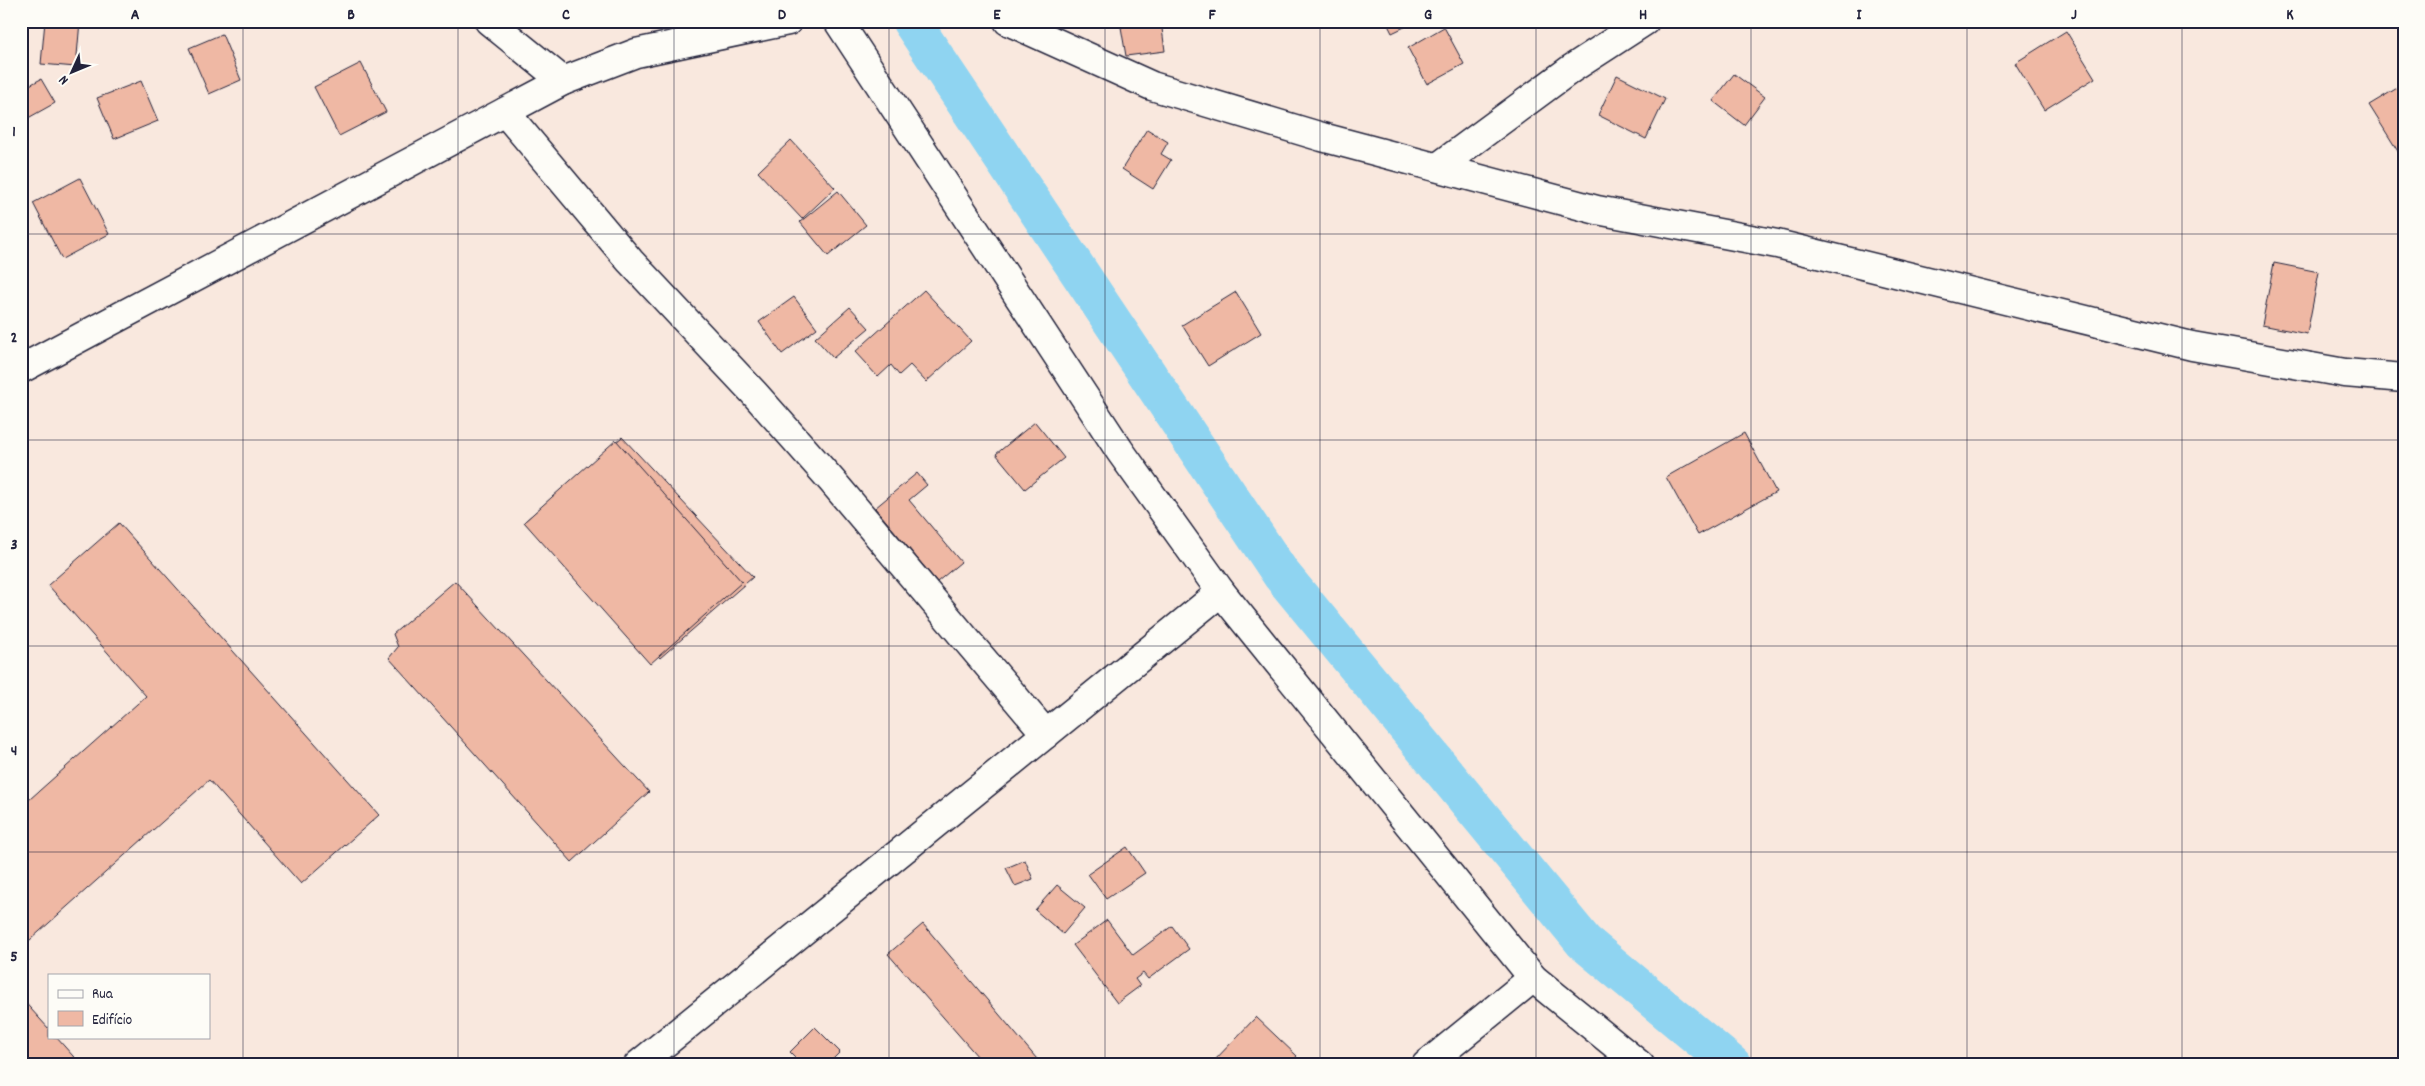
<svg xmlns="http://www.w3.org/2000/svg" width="2425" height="1086" font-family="Dekko,sans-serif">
	<rect width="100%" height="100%" fill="#f9e8de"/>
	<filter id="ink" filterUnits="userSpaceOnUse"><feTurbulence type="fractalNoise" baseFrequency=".02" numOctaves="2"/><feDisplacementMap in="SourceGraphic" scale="10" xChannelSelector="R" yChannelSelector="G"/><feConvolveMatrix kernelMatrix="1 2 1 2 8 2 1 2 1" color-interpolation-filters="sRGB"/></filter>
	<g filter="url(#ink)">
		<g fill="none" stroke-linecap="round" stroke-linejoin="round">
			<polyline stroke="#8fd4f1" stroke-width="39" points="911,21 1281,574 1584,942 1732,1065"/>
		</g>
		<g fill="#efb8a4" stroke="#22223b">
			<polygon points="45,21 80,21 76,67 41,64"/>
			<polygon points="1161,21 1165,51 1126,56 1121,27"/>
			<polygon points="1386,21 1417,21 1392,33"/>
			<polygon points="1444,27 1464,64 1427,84 1408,48"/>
			<polygon points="2066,31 2095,78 2044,110 2015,63"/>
			<polygon points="222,34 241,80 209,94 189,48"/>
			<polygon points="361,63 386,112 339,136 314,87"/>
			<polygon points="1734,74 1765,97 1744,125 1713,101"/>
			<polygon points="1617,75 1665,99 1646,139 1598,115"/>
			<polygon points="22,78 22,89 41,79 55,103 21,122"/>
			<polygon points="141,81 158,121 114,139 97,98"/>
			<polygon points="2404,84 2404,161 2369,105"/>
			<polygon points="1147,129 1168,142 1161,154 1171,160 1153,189 1122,169"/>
			<polygon points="791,140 835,188 802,219 758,172"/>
			<polygon points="80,178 109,234 62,259 33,203"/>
			<polygon points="838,191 866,225 828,256 800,222"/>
			<polygon points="2274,263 2319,272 2307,334 2262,325"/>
			<polygon points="924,290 971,341 926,382 910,365 899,375 891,365 878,377 855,352"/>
			<polygon points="1236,292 1261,333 1208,366 1182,325"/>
			<polygon points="794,297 817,328 782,354 759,322"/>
			<polygon points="850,307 869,328 833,358 815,338"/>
			<polygon points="1035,422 1064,458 1025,489 996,454"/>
			<polygon points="1744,433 1776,492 1698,535 1666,477"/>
			<polygon points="622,437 753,577 660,658 524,522"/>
			<polygon points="616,440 742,582 650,664 524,522"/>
			<polygon points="917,473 927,485 909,500 961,562 937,582 875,508"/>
			<polygon points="119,523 379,815 301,884 209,780 21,948 21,807 146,696 48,585"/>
			<polygon points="455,581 649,792 572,862 389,658 398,647 393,634"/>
			<polygon points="1127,847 1145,873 1106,899 1088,874"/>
			<polygon points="1025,860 1033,879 1015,886 1006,868"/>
			<polygon points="1057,885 1085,908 1063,934 1035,910"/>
			<polygon points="1107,920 1133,955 1172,926 1189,949 1148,979 1143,973 1135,979 1140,986 1117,1003 1073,945"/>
			<polygon points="923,924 1042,1065 985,1065 888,954"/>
			<polygon points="21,998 49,1029 49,1037 56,1037 81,1065 21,1065"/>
			<polygon points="1256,1017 1297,1056 1289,1065 1215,1065 1213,1062"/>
			<polygon points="815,1027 840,1052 827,1065 803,1065 790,1052"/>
		</g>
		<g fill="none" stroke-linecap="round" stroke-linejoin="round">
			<g stroke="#22223b" stroke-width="31">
				<g id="street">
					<polyline points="489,21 563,81"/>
					<polyline points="838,21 1120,451 1221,592 1533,978 1640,1065"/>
					<polyline points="1008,21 1152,86 1322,137 1597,210 1777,244 2192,346 2345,373 2404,378"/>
					<polyline points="505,112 630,261 754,393 832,481 1046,734"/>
					<polyline points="1438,167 1571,69 1645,21"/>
					<polyline points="21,369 563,81 636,53 788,21"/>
					<polyline points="638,1065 1221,592"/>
					<polyline points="1426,1065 1533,978"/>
				</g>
			</g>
			<use href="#street" stroke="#fdfcf7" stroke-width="28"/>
		</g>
	</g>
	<path fill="none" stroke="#22223b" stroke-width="1" stroke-opacity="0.55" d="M243 21V1065M458 21V1065M674 21V1065M889 21V1065M1105 21V1065M1320 21V1065M1536 21V1065M1751 21V1065M1967 21V1065M2182 21V1065M21 234H2404M21 440H2404M21 646H2404M21 852H2404"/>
	<rect width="2425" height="1086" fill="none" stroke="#fdfcf7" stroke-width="55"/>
	<rect x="48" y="974" width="162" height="65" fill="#fdfcf7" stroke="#a5a5ac"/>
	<rect x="58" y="990" width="25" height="8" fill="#fdfcf7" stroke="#a5a5ac"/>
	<text x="92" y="998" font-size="15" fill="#22223b">Rua</text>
	<rect x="58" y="1011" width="25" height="15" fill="#efb8a4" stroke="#a5a5ac"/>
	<text x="92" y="1024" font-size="15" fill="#22223b">Edifício</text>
	<g transform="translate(72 72) rotate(226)" stroke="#fdfcf7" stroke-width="4" paint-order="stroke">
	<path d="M0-4L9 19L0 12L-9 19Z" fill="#22223b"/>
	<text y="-8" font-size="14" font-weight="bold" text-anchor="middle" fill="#22223b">N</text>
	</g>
	<rect x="28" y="28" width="2370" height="1030" fill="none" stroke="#22223b" stroke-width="2"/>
	<g font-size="16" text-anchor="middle" font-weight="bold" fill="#22223b">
		<text x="135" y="19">A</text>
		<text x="351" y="19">B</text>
		<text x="566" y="19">C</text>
		<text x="782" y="19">D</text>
		<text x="997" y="19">E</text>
		<text x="1212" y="19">F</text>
		<text x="1428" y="19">G</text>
		<text x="1643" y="19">H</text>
		<text x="1859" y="19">I</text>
		<text x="2074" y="19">J</text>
		<text x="2290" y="19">K</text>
		<text x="14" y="136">1</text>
		<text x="14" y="342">2</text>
		<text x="14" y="549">3</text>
		<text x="14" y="755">4</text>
		<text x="14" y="961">5</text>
	</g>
</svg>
